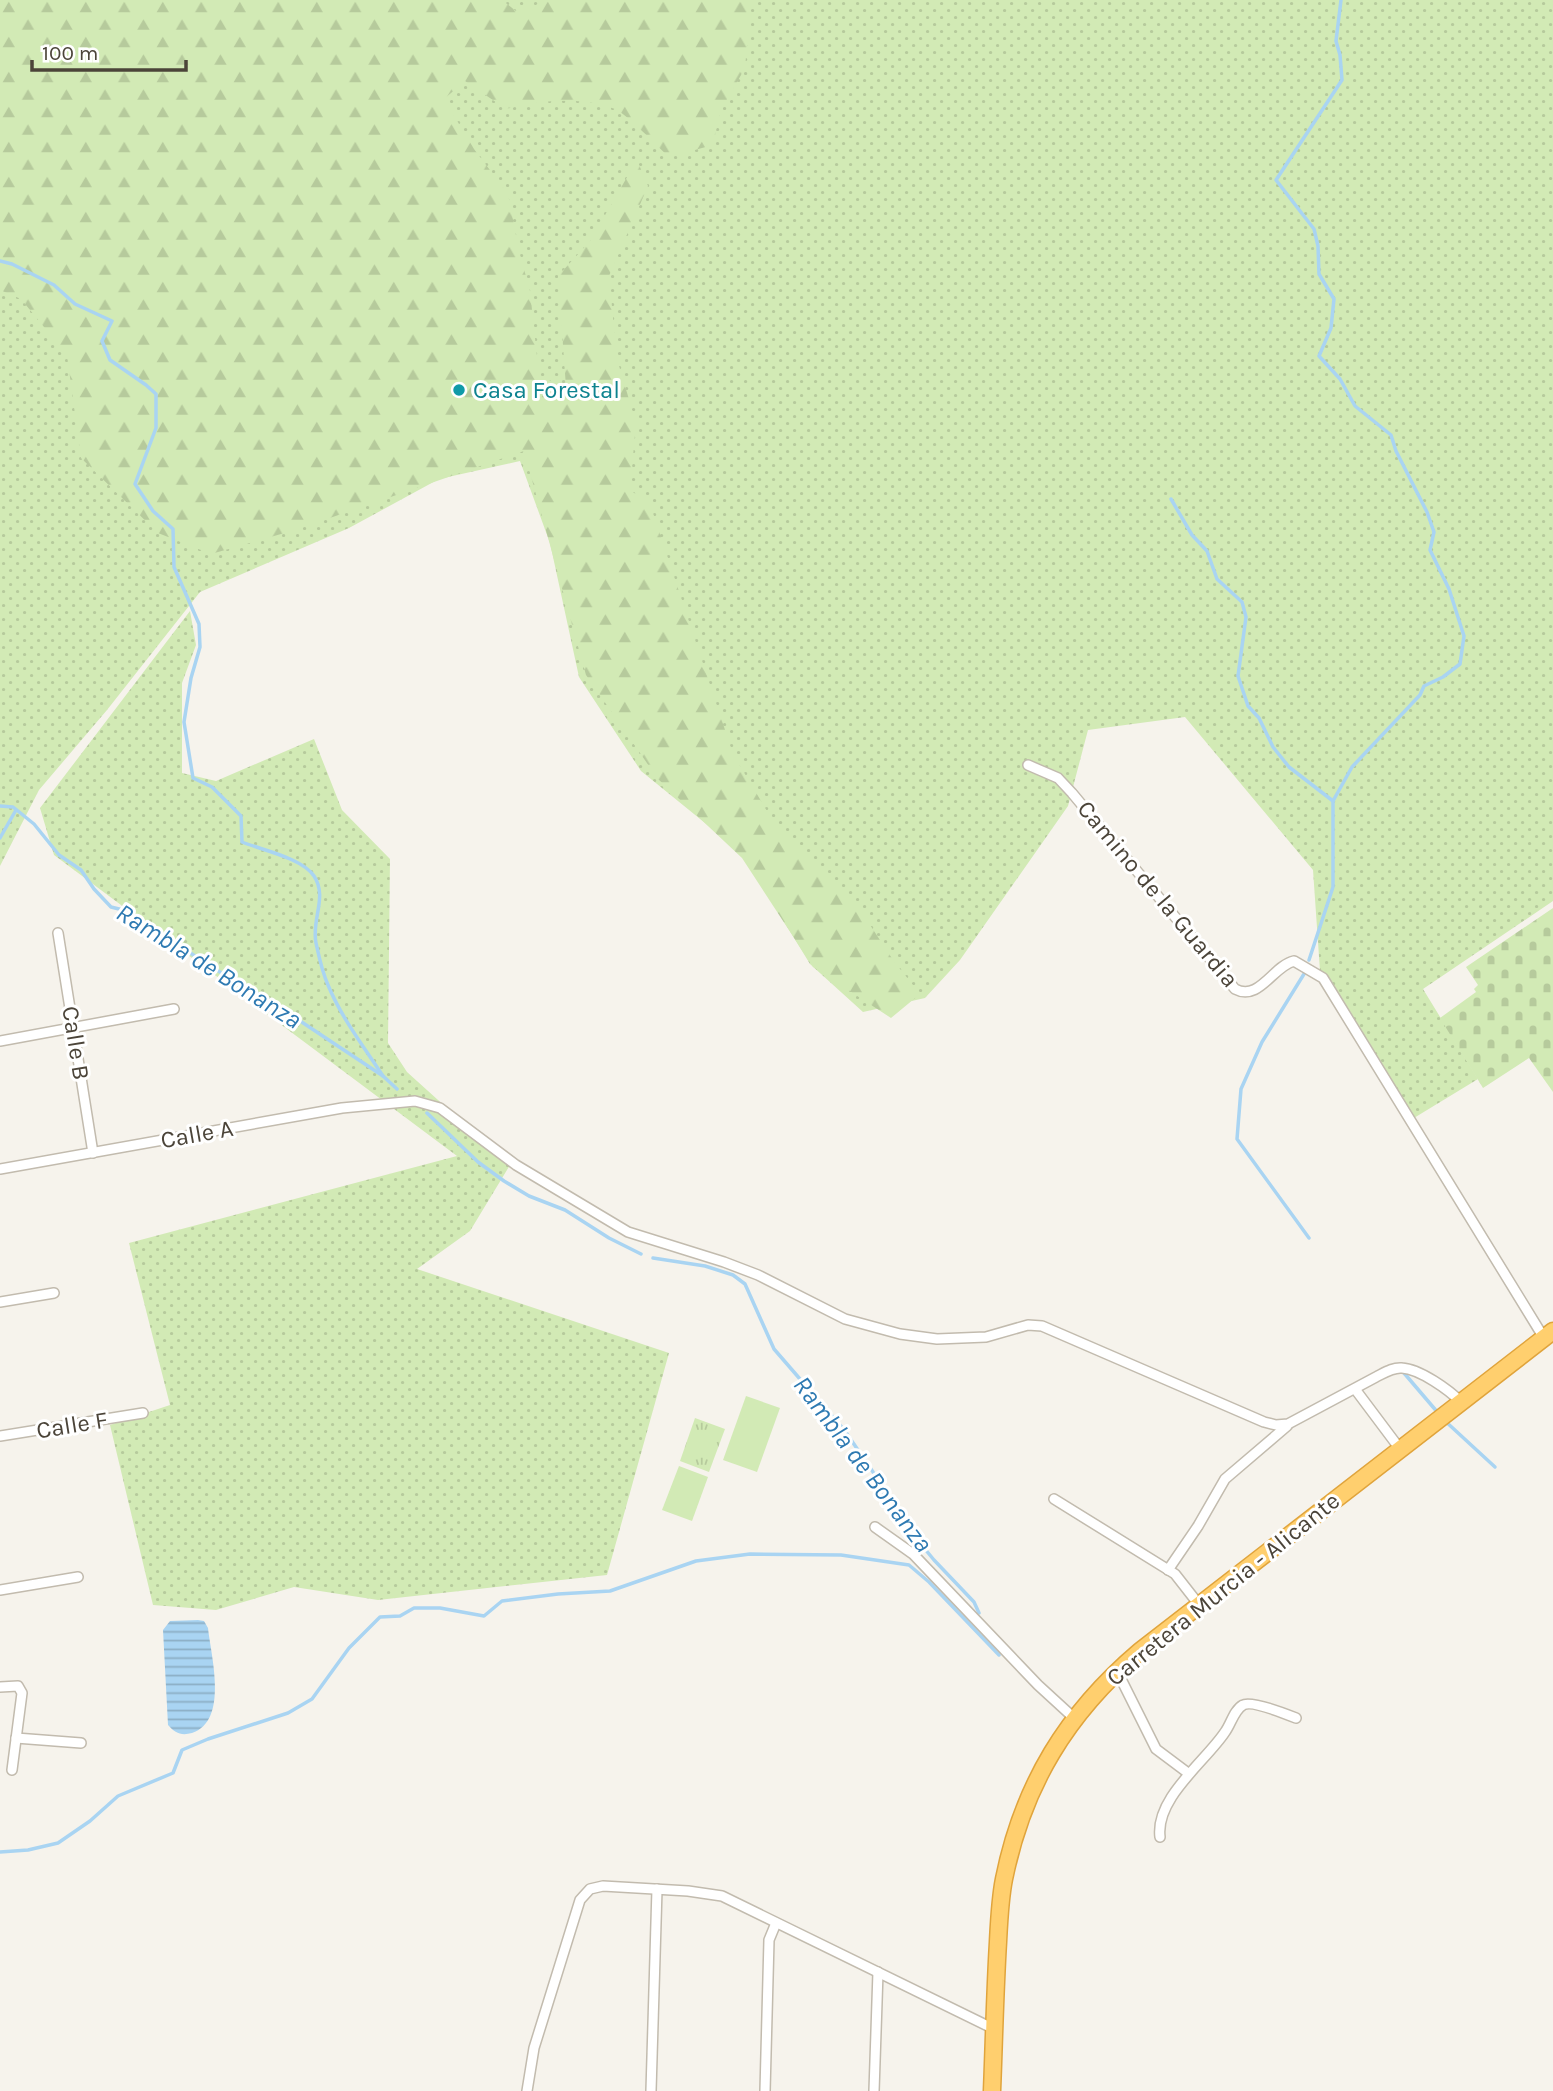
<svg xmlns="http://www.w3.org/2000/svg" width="1553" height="2091" font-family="Karla,sans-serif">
	<defs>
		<pattern id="grass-dots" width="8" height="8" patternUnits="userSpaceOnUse" patternTransform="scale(1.75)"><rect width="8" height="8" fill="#d2eab5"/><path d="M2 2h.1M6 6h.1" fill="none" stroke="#b6ca9c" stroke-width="1.8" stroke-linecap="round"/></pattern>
		<pattern id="forest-firs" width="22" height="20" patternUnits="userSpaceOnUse" patternTransform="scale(1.75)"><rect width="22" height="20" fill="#d2eab5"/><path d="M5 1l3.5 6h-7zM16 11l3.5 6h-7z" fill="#b6ca9c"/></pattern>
		<pattern id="cemetery-stones" width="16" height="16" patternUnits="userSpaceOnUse" patternTransform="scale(1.75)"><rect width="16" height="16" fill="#d2eab5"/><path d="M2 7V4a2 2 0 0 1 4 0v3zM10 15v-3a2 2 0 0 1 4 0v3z" fill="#b6ca9c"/></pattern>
		<pattern id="park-tufts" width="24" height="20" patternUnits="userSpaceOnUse" patternTransform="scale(1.75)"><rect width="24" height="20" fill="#d2eab5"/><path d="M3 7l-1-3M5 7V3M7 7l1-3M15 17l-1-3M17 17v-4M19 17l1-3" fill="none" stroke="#b6ca9c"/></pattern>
		<pattern id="water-rules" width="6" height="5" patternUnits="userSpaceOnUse" patternTransform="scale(1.75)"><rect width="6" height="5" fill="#a9d4f2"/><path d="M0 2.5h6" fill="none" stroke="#8caec5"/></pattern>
	</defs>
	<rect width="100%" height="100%" fill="#f6f3ec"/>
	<g fill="url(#grass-dots)">
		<polygon points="0,0 1553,0 1553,901 1423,989 1478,1079 1409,1121 1320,971 1313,870 1185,717 1088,730 1068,806 960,960 925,998 863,1012 810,964 742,853 641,771 579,677 550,543 520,461 439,479 349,528 200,592 107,710 39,790 0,866"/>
		<polygon points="190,611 196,645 182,683 182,773 216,781 314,739 342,810 390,859 388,1043 407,1072 510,1165 470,1231 417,1269 669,1353 607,1575 378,1600 294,1587 216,1610 153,1605 110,1425 170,1405 129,1243 457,1156 54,855 40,808"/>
	</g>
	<path fill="url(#forest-firs)" d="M0 0H502L516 11 552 0H751L745 68 720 112 713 145 669 157C657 146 628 115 615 109 582 96 540 100 506 109L465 81 444 99 474 149 508 194 519 251 530 291 539 376 566 387 558 276 590 241 637 160 648 186 609 276 617 359 636 423 630 490 650 504 733 754 780 833 855 902 893 960 920 994 891 1018 813 967 742 858 658 779 586 675 524 451 295 530 211 554 158 533 81 458 67 355 21 299 0 290Z"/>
	<polygon fill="url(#cemetery-stones)" points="1553,908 1553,1092 1529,1058 1483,1088 1440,1018 1476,992 1474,989 1478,985 1466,967"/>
	<polygon fill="url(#park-tufts)" points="695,1418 725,1429 709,1472 680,1461"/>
	<g fill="#d2eab5">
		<polygon points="746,1396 780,1408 757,1472 723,1460"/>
		<polygon points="679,1466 708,1477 692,1521 662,1510"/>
	</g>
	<path fill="url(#water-rules)" d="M198 1620 204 1621 208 1628C211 1656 229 1721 192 1733 181 1736 175 1733 168 1725L163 1630 170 1621Z"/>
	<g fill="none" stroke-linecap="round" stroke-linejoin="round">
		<g stroke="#a9d4f2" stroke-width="3.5">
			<path d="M0 261 12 264 54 285 75 304 112 321 102 341 110 360 146 385 156 394V428L135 484 153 511 173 529 174 567 199 624 200 647 191 678 184 722 193 778 212 787 241 816 242 842C262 850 302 858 314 876 328 897 311 920 316 943 319 957 322 972 328 985 341 1017 364 1047 383 1076"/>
			<polyline points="1171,499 1192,535 1207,551 1217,579 1242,602 1246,617 1238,676 1248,706 1259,718 1273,747 1289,767 1333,801"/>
			<polyline points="0,806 13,807 34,824 59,855 81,870 94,889 111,907 127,911 213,968 264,997 383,1076 397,1089"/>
			<polyline points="0,838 16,810"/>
			<polyline points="1309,960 1333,887 1333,801 1352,767 1420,695 1424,686 1443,677 1460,664 1464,636 1449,589 1430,550 1434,532 1427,512 1396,451 1391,435 1355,406 1340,379 1319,356 1331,328 1334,299 1319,274 1318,246 1314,229 1276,180 1342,80 1340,55 1336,41 1341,0"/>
			<polyline points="1304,974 1262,1042 1241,1089 1237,1139 1309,1238"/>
			<polyline points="427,1113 478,1162 504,1181 529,1196 565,1210 609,1238 641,1254"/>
			<polyline points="653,1258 705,1266 733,1275 745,1284 774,1349 845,1431 873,1472 892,1509 934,1560 974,1602 979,1613"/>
			<polyline points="1404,1373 1439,1414"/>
			<polyline points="1444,1420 1495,1467"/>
			<polyline points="0,1852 28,1850 58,1843 90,1821 118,1796 173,1773 182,1750 208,1739 288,1713 312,1699 349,1648 380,1617 400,1616 414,1608 440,1608 484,1616 502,1601 558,1594 610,1591 696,1561 750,1554 841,1555 909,1565 929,1582 999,1655"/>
		</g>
		<g stroke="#c2bbae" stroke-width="12">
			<g id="street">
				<path d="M1028 765 1058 778 1072 793 1235 989C1259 1002 1273 966 1294 961L1323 978 1544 1338"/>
				<polyline points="58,933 93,1153"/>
				<polyline points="0,1041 174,1009"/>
				<path d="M0 1169 342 1108 415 1101 440 1108 516 1165 628 1232 724 1262 758 1275 845 1319 900 1334 937 1339 986 1337 1028 1325 1042 1326 1264 1422 1276 1425 1288 1424 1376 1377C1384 1373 1393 1367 1402 1368 1420 1369 1449 1390 1461 1402"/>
				<polyline points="0,1302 54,1293"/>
				<polyline points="1355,1389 1400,1449"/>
				<polyline points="0,1436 143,1413"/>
				<polyline points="1054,1499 1175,1574 1200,1606"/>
				<polyline points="875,1527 913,1554 1038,1685 1074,1718"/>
				<polyline points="1168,1570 1198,1526 1225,1479 1287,1426"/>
				<polyline points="0,1590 78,1577"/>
				<polyline points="1117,1671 1156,1749 1188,1773"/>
				<polyline points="0,1687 18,1686 22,1693 12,1770"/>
				<polyline points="16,1738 81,1743"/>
				<path d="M1160 1837C1155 1798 1206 1761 1225 1732 1231 1724 1234 1710 1243 1705 1251 1700 1286 1714 1296 1718"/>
				<polyline points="527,2091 534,2048 580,1900 590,1889 603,1886 688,1891 722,1896 994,2029"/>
				<polyline points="651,2091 657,1889"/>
				<polyline points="765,2091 769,1940 776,1923"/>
				<polyline points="874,2091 878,1972"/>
			</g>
		</g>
		<g stroke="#e0a43c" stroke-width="19">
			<path id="highway" d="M992 2091C994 2041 995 1992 998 1942 999 1922 1000 1899 1004 1879 1023 1785 1067 1713 1140 1651L1553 1331"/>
		</g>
		<use href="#street" stroke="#fff" stroke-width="9"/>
		<use href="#highway" stroke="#ffcf6e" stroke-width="16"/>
	</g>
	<circle fill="#0f9aa8" stroke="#fff" stroke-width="2.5" cx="459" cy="390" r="7"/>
	<g text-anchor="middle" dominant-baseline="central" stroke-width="6" stroke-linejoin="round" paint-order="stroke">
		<g font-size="24" fill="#0d838f" stroke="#fff" text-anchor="start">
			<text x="473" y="390">Casa Forestal</text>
		</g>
		<g font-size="24" fill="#4b4439" stroke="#fff">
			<text transform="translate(1158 894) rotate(50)">Camino de la Guardia</text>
			<text transform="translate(76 1043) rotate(81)">Calle B</text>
			<text transform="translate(197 1134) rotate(-10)">Calle A</text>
			<text transform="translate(72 1425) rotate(-9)">Calle F</text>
			<text transform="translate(1223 1589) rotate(-39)">Carretera Murcia - Alicante</text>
		</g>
		<g font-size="26" font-style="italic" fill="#2e7ab2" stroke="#fff">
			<text transform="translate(209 966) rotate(32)">Rambla de Bonanza</text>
			<text transform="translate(863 1464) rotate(53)">Rambla de Bonanza</text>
		</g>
	</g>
	<path d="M32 60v10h154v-10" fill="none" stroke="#4b4439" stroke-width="3.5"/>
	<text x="42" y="60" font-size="21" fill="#4b4439" stroke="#ffffff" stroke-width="5" paint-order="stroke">100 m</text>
</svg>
